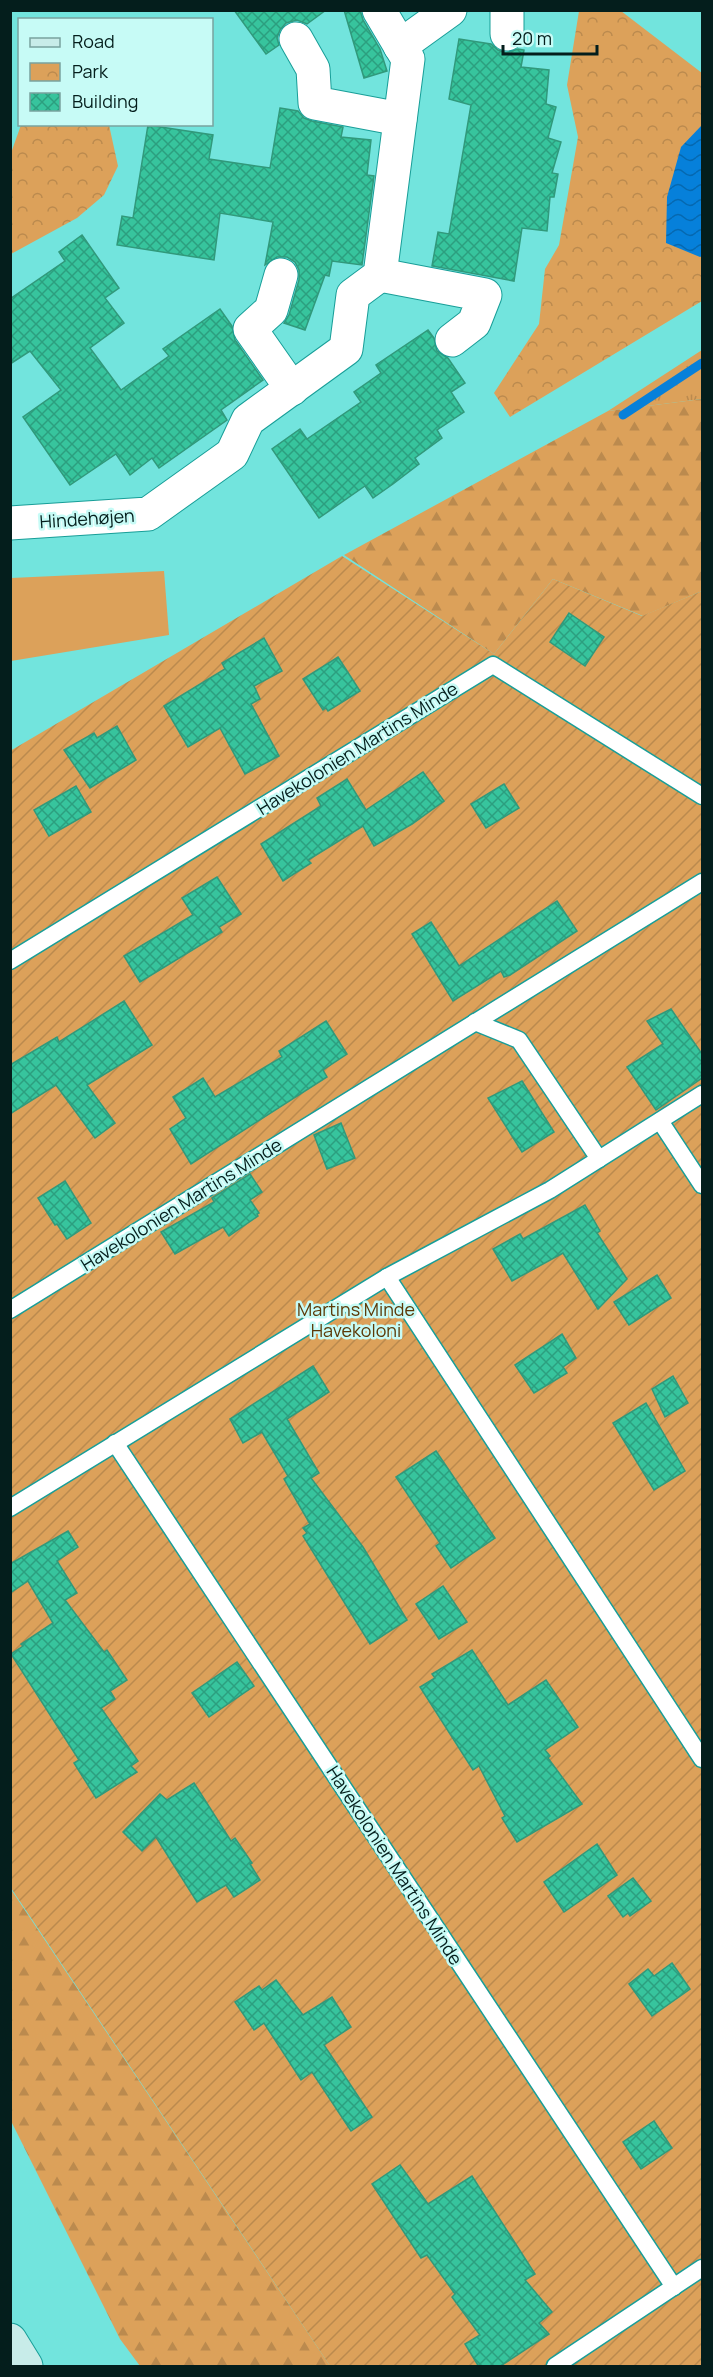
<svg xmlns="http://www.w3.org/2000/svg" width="713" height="2377" font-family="Manrope,sans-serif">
	<defs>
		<pattern id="grass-tufts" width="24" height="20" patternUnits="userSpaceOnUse" patternTransform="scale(1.5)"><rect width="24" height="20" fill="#dca15a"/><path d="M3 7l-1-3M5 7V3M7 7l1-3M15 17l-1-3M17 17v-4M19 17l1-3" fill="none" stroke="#bb8a4e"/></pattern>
		<pattern id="forest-firs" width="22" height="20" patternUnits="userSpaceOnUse" patternTransform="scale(1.5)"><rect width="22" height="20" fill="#dca15a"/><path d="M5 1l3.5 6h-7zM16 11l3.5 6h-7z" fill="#bb8a4e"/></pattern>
		<pattern id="park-crowns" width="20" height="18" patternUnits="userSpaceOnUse" patternTransform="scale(1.5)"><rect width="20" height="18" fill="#dca15a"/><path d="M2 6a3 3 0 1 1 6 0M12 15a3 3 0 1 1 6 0" fill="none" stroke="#bb8a4e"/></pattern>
		<pattern id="garden-furrows" width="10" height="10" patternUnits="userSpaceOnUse" patternTransform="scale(1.5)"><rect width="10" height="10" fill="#dca15a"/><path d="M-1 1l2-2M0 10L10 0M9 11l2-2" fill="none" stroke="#bb8a4e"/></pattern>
		<pattern id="water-waves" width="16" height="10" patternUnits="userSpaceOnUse" patternTransform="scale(1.5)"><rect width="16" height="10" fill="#0680da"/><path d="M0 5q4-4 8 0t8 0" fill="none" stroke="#0568b0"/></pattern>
		<pattern id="building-cross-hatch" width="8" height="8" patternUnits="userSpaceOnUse" patternTransform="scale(1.5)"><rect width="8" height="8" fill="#37c49d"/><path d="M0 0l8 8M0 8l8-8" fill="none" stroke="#2c9f7f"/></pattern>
	</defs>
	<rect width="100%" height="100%" fill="#72e4dd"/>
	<polygon fill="url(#grass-tufts)" points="702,350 702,399 608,411"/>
	<g fill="url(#forest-firs)">
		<polygon points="702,399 702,591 643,616 553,579 494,654 344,555 608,411"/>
		<polygon points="10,1888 330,2366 140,2366 120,2339 11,2121"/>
	</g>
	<g fill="url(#park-crowns)">
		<polygon points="579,11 621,11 702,73 702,301 510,417 494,393 539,324 545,269 559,245 578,137 567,85"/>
		<polygon points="21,125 109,125 118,166 104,195 77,218 11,254 11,153"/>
	</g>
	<polygon fill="url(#garden-furrows)" points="342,556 494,654 553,579 642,616 702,591 702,2366 330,2366 11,1888 10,751"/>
	<polygon fill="#dca15a" points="164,571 169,635 11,661 11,578"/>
	<polygon fill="url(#water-waves)" points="702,125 702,256 700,257 666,243 667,197 681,147"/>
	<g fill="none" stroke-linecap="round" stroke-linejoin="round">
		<polyline stroke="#0680da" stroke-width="9" points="623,415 702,363"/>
	</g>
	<g fill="url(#building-cross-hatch)" stroke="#31997b" stroke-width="1.5">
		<polygon points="234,10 326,10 307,24 297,20 286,23 280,30 277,38 279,45 266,54"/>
		<polygon points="344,10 360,10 363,20 380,49 387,71 364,78"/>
		<polygon points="459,39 491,44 498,50 506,53 518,49 524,50 521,67 549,70 546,104 556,107 548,138 561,142 552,173 558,174 554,197 550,197 547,231 522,228 514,281 432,266 438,232 449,234 471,105 449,99"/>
		<polygon points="280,108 298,111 304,118 312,121 343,127 341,137 371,140 367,175 374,176 362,265 332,261 329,276 325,275 305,330 284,323 289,315 299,280 299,270 295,262 287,257 277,257 265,265 273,222 220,213 214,260 117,245 122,216 133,218 148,125 213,135 209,159 270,168"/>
		<polygon points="82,235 119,288 105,298 124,323 90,348 121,390 169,356 163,349 220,309 232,326 235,340 263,380 221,410 227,420 159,468 152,458 130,475 116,454 70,485 23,417 61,390 30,351 10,364 10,299 65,261 59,252"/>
		<polygon points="428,330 434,338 437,351 448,358 465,383 451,392 464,412 437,430 442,438 415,458 419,464 393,484 373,498 365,486 319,518 272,449 300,429 307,439 361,402 354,392 381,373 376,365"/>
		<polygon points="569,613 604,637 585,666 550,642"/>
		<polygon points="264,638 282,671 254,686 260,699 251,704 279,756 245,774 220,728 188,747 164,706 225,669 222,663"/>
		<polygon points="338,657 360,691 328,711 326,708 323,710 303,679"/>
		<polygon points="117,726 136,760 90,788 64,750 94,733 97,738"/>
		<polygon points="423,772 444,801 412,824 374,846 363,826 308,860 311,863 283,881 261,844 321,806 317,798 347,779 366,810"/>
		<polygon points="504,784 519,808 486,828 471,804"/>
		<polygon points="76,786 91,812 49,836 34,810"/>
		<polygon points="217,877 241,914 219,927 222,932 140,982 124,956 193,915 182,898"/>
		<polygon points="557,901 577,931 510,975 504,977 501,971 453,1001 412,934 431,922 459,966"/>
		<polygon points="124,1001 152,1045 87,1085 115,1123 95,1138 56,1085 10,1114 10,1065 57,1037 59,1042"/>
		<polygon points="671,1009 702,1054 702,1078 656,1110 627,1067 663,1044 647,1021"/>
		<polygon points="326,1021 347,1054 323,1070 327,1077 191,1164 170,1129 186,1118 173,1097 203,1078 215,1097 282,1057 279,1051"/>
		<polygon points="522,1081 554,1132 522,1152 488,1098"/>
		<polygon points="341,1123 355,1158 327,1169 314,1135"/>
		<polygon points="250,1174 262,1192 250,1200 259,1213 257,1214 258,1216 229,1236 223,1227 175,1254 161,1232 214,1202 212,1198"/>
		<polygon points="65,1181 91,1223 67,1239 57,1224 55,1225 38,1198"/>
		<polygon points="585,1205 600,1231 597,1233 627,1279 598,1309 563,1253 512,1281 493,1249 520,1234 523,1239"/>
		<polygon points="657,1275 671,1298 629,1325 614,1302"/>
		<polygon points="562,1334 576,1358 563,1367 567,1373 534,1393 515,1365"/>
		<polygon points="313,1366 329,1392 287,1419 319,1473 311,1478 363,1547 407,1620 370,1644 303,1536 307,1533 303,1528 310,1524 284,1479 288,1476 262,1432 243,1443 230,1419"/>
		<polygon points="673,1376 688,1403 665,1417 652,1389"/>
		<polygon points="646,1403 685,1471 654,1490 613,1423"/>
		<polygon points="436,1451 495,1538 451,1568 436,1546 440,1543 396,1477"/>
		<polygon points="68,1531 78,1547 57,1561 77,1593 65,1600 104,1652 107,1650 127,1680 110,1691 115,1699 101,1708 138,1761 131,1766 137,1772 96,1798 74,1763 79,1760 11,1654 23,1646 21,1644 53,1623 28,1581 10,1593 10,1564"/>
		<polygon points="443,1586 467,1622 439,1639 416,1604"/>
		<polygon points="472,1650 508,1705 546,1680 578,1727 545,1750 550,1756 548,1758 582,1804 517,1842 502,1818 505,1816 479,1766 473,1770 420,1687 435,1678 432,1674"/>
		<polygon points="237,1662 254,1686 209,1717 192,1693"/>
		<polygon points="194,1783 231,1841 235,1838 252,1863 250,1864 260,1880 234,1897 226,1885 197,1902 156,1837 142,1851 123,1832 160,1794 167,1800"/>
		<polygon points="597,1844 617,1875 564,1912 544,1882"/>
		<polygon points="633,1878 651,1901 630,1916 628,1913 623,1917 608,1896"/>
		<polygon points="672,1963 690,1989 652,2016 629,1984 648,1969 654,1976"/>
		<polygon points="276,1980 303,2015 332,1997 351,2027 324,2045 372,2117 351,2131 312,2072 301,2080 264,2023 254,2030 235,2002 259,1986 262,1990"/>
		<polygon points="654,2121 672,2148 641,2169 623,2142"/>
		<polygon points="400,2165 428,2204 472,2176 535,2274 525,2280 552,2312 539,2323 549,2334 499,2367 479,2367 465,2344 480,2335 452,2297 455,2294 427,2255 421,2258 372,2184"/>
	</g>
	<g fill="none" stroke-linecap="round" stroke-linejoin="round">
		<g stroke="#189e98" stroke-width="19">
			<g id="lane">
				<polyline points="10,961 493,665 702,796"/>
				<polyline points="475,1022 519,1040 599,1159"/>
				<polyline points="660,1121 702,1185"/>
				<polyline points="387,1277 702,1759"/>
				<polyline points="10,1310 702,882"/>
				<polyline points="115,1443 674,2287"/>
				<polyline points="10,1508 387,1277 550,1190 702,1094"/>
				<polyline points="555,2366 702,2268"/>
			</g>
		</g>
		<g stroke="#189e98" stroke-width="35">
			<g id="street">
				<polyline points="507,10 507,34"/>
				<polyline points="296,39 313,69 315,103 400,119"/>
				<polyline points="400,46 450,10"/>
				<polyline points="281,275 271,310 250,329 292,389"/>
				<polyline points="380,275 485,295 474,323 452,340"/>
				<polyline points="10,523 148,514 232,454 248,420 346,349 353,295 380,275 408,59 379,10"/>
			</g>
		</g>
		<g stroke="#189e98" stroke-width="35">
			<polyline id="secondary" points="10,2340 26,2366"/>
		</g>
		<use href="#lane" stroke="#fff" stroke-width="16"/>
		<use href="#street" stroke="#fff" stroke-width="33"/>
		<use href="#secondary" stroke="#c8ece9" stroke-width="33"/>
	</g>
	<g text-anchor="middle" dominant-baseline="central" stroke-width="5" stroke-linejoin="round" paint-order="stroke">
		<g font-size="18" fill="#041e1c" stroke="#c7fbf6">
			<text transform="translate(87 518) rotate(-4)">Hindehøjen</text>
			<text transform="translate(357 748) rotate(-32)">Havekolonien Martins Minde</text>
			<text transform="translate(181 1204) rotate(-32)">Havekolonien Martins Minde</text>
			<text transform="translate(395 1865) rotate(57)">Havekolonien Martins Minde</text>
		</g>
		<g font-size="18" fill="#5c3907" stroke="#c7fbf6">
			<text x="356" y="1309">Martins Minde<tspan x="356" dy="21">Havekoloni</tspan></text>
		</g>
	</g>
	<rect width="713" height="2377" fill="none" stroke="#041e1c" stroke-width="24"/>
	<rect x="18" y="18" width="195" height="108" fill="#c7fbf6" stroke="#79a39f" stroke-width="1.5"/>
	<rect x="30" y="38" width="30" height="9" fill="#c8ece9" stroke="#79a39f" stroke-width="1.5"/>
	<text x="72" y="48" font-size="18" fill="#041e1c">Road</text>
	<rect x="30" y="63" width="30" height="18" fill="url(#park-crowns)" stroke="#79a39f" stroke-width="1.5"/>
	<text x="72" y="78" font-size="18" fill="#041e1c">Park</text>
	<rect x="30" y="93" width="30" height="18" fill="url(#building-cross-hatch)" stroke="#79a39f" stroke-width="1.5"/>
	<text x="72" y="108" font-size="18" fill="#041e1c">Building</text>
	<path d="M503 45v9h94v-9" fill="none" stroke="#041e1c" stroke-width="3"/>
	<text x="512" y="45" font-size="18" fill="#041e1c" stroke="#c7fbf6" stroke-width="4.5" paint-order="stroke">20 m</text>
</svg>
